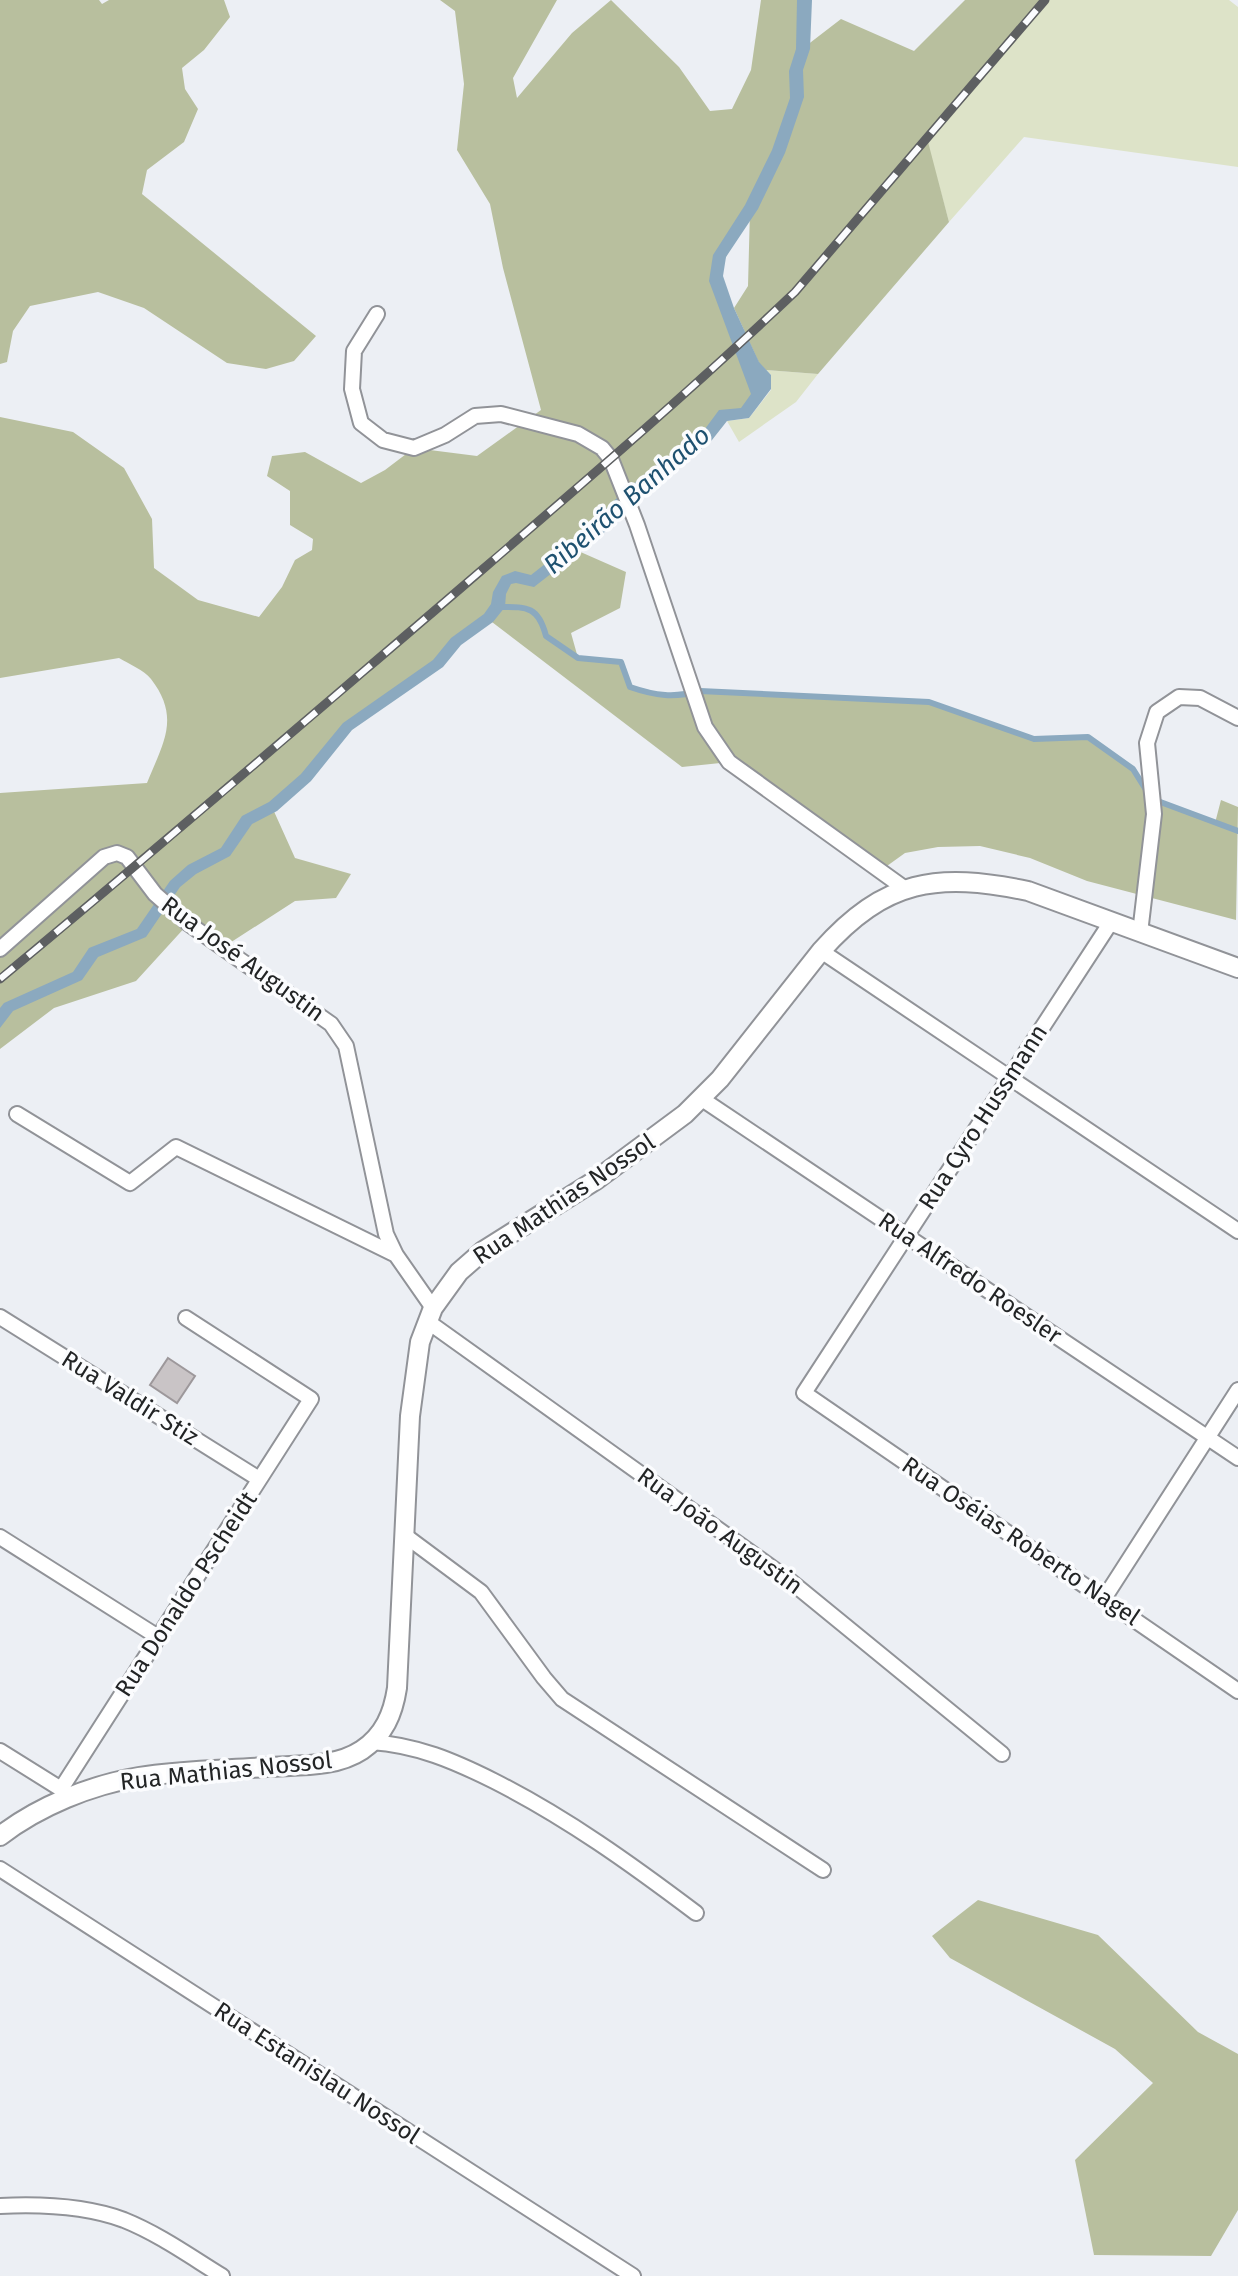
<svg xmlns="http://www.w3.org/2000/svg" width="1238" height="2276" font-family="'Fira Sans',sans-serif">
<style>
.green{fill:#dde3c8}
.forest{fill:#b8bf9e}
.water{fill:#8ba9bf}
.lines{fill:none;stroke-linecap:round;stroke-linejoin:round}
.stream{stroke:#8ba9bf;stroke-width:6}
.building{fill:#c9c4c6;stroke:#9d989b;stroke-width:2}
.minor-casing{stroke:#919398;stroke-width:18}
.tertiary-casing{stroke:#919398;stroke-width:22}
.minor{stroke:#fff;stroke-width:14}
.tertiary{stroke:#fff;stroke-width:18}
.rail-casing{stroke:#5d5f61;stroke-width:9}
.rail{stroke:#fbfcfe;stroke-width:6;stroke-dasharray:18;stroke-linecap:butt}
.labels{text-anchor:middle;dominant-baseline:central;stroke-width:7;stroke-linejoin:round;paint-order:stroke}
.street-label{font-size:24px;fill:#222425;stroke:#fbfcfe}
.water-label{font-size:26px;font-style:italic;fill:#1e5170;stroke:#fbfcfe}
</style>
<rect width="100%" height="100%" fill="#eceff4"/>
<path class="green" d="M1045,0H1229L1238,7V167L1024,137L949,222L926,138Z
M766,370L818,374L796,402L739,442L727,421L749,418L771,390V375Z"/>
<path class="forest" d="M0,0H99L102,4L109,0H224L230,17L204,50L182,68L185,89L198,109L184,142L147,170L142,194L316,336L294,361L266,369L227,363L144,308L98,292L30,306L13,331L7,362L0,364Z
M440,0H557L513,78L517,98L572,33L611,0L679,67L710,111L732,109L751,70L761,0H803L802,49L841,19L914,51L965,0H1045L927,138L949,222L818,374L766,370L759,363L734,308L748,286L750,210L714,280L762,390L744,413L722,416L576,550L626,572L620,608L571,633L578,658L621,662L631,687C656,696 674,698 700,691L929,702L1034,739L1088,737L1133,769L1151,799L1215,823L1221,800L1238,807L1236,920L1087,881L1030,858L980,846L938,847L905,853L880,871L730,762L682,767L488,619L437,664L346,727L272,807L295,858L351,874L336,898L295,901L222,948L188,924L136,981L54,1008L0,1049V793L147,783C163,743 181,718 151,679C144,670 129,664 119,658L0,678V417L73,432L124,468L152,519L154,568L198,600L259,617L282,587L295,560L312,550L313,539L290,525V491L267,476L272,456L305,452L361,483L385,470L414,448L477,456L541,410L503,268L490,204L457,150L464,84L455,11Z
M978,1900L1098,1935L1198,2032L1238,2054V2210L1211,2256L1094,2255L1075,2160L1153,2083L1115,2049L950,1958L932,1936Z"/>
<path class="water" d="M797,0H812L810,49L803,70L804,97L785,153L758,209L726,257L723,276L734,308L759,362L771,375V389L749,418L727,421L712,440L685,462L660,477L620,513L606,531L534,587L516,583L511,584L506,594L505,607L493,622L461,645L443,667L352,730L311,781L277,811L252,824L230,856L196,874L180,887L146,937L98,957L82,980L13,1011L0,1028V1008L4,1003L73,972L89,948L137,929L170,881L188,865L221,848L242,816L269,802L301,774L343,723L433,660L451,638L484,614L491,604L493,592L502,576L515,571L531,575L596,524L609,505L652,468L702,433L719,410L741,408L751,394L709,281L713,255L745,205L772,150L790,98L789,71L796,49Z"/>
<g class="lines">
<path class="stream" d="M497,607C526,607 538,605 546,636L578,658L621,662L630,687C656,696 674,698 700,691L929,702L1034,739L1088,737L1133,769L1148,793
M1155,800L1238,831"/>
</g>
<path class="building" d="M168,1358L195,1376L177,1403L150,1385Z"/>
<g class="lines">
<defs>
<path id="minor" d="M377,314L354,351L352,389L361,423L383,440L414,448L445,435L475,416L501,414L578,434L602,448L611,459L637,525L705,727L729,762L904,888
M1111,922L804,1393L1238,1691
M1140,933L1154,814L1147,743L1157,712L1179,697L1200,698L1238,718
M0,949L104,857L117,853L127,857L155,894L189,924L331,1024L346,1046L386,1234L396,1255L433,1308
M821,951L1238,1231
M702,1099L1238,1458
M17,1114L130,1183L176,1147L396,1255
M0,1317L259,1479
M427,1321L789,1580L1002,1754
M403,1534L481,1592L544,1678L562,1699L823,1870
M0,1537L158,1637
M1105,1597L1238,1390
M371,1742C417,1745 454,1761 494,1781C567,1818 631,1864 696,1913
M0,1751L61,1789L64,1795
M61,1789L311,1399L186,1318
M0,1869L633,2276
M0,2206C40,2204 86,2206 124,2220C159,2234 191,2257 222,2276"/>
<path id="tertiary" d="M0,1836C39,1806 91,1785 139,1777C181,1770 224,1770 267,1767C298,1765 335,1768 362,1750C384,1735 393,1714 397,1688L410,1416L420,1342L433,1308L459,1272L483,1251L596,1180L685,1114L720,1079L821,951C885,879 937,872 1028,891L1238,968"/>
</defs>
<use href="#minor" class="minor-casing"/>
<use href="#tertiary" class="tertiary-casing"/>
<use href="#minor" class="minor"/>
<use href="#tertiary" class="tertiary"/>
<defs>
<path id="rail" d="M0,979C146,858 289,735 433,612C555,507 678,403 795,292L1045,0"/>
</defs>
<use href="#rail" class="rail-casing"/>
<use href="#rail" class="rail"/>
</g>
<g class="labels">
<g class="street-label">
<text transform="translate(243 959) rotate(36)">Rua José Augustin</text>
<text transform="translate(983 1117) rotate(-57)">Rua Cyro Hussmann</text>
<text transform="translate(564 1199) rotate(-34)">Rua Mathias Nossol</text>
<text transform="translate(970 1278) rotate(34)">Rua Alfredo Roesler</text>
<text transform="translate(130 1398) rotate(32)">Rua Valdir Stiz</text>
<text transform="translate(720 1531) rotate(36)">Rua João Augustin</text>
<text transform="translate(1021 1541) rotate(34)">Rua Oséias Roberto Nagel</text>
<text transform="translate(186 1594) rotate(-57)">Rua Donaldo Pscheidt</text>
<text transform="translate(226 1771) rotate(-6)">Rua Mathias Nossol</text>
<text transform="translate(317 2073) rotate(33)">Rua Estanislau Nossol</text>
</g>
<g class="water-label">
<text transform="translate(627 500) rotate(-41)">Ribeirão Banhado</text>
</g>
</g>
</svg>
